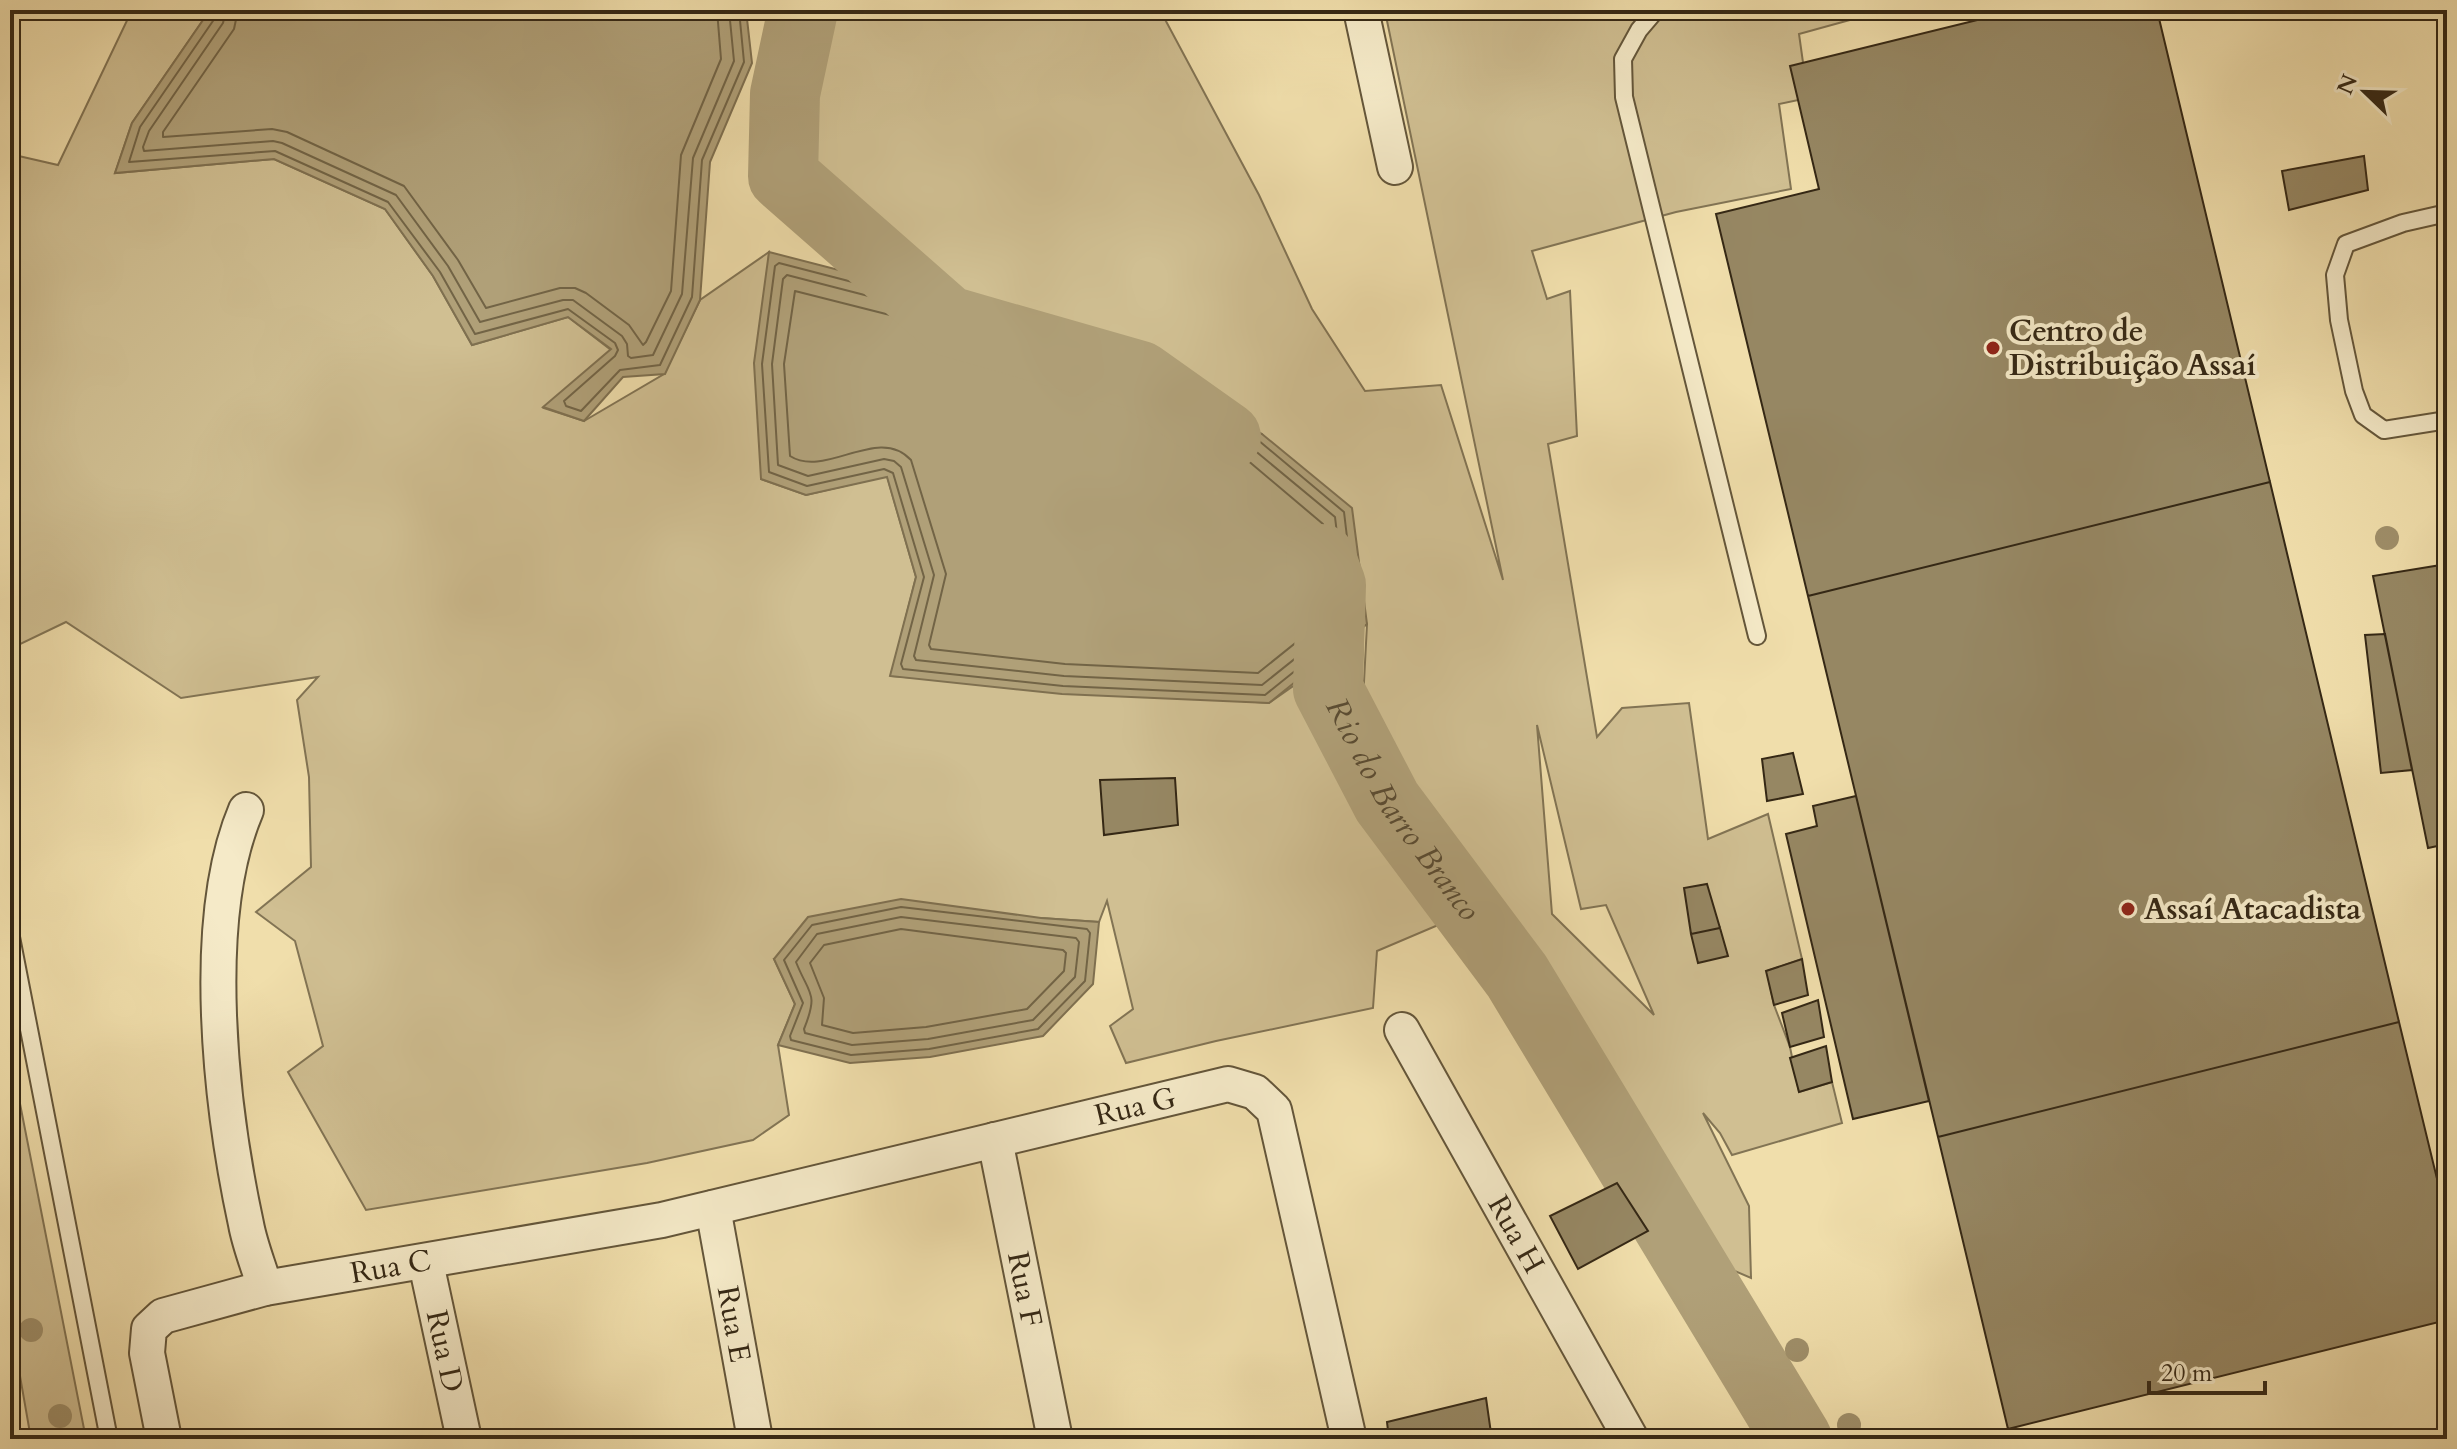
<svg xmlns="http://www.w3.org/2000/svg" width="2457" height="1449" font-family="Cardo,serif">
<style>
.green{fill:#d0bf92;stroke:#827454;stroke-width:2;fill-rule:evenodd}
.water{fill:#b0a078;stroke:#7f7050;stroke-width:2}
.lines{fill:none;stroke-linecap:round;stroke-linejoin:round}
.shore{stroke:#726446;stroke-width:2}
.river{stroke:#b0a078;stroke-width:70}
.building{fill:#968763;stroke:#352815;stroke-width:2}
.lane-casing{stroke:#64563a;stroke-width:20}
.street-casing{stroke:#64563a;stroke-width:38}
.lane{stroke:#f5eac8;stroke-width:16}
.street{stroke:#f5eac8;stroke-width:34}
.tree{fill:#9f8f6a}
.poi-dot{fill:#8f2418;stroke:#f5eac8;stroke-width:3}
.labels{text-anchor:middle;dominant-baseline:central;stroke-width:8;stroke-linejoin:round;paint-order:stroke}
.poi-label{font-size:30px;font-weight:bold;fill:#352815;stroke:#f5eac8;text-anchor:start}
.street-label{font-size:30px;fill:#352815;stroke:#f5eac8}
.water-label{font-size:32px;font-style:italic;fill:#5a4c33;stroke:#f5eac8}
</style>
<rect width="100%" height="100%" fill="#f0deab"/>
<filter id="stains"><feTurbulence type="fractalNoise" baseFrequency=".0025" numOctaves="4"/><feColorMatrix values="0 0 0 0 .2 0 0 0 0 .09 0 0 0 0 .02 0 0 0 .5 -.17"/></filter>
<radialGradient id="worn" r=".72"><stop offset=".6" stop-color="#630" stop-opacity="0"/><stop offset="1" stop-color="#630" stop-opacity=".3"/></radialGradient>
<path class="green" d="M132,10H210L132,123L115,173L274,159L385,209L433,276L472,345L568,317L611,350L544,408L584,421L664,374L700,300L769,252L761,479L806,495L887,476L916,577L891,676L1269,703L1329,661L1328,690L1450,920L1377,951L1373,1008L1216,1041L1126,1063L1110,1026L1133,1009L1107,901L1099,922L1041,918L774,959L795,1004L778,1045L789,1115L753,1140L647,1163L366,1210L288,1072L323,1046L295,941L256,912L311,867L309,777L297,700L318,677L181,698L66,622L10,649V154L58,165Z
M828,10H1160L1259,195L1312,309L1365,391L1441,385L1503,580L1386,16L1414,10H1886L1799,34L1808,98L1779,104L1791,189L1676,212L1532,251L1547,299L1570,291L1577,436L1548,444L1597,737L1622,708L1689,703L1708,839L1768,814L1802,959L1767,971L1774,1005L1790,1047L1799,1092L1832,1082L1842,1123L1732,1155L1720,1133L1703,1113L1749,1206L1751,1278L1707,1259L1363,701L1367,624L1262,434L929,294L806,196ZM1537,725L1581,909L1606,905L1654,1015L1552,914Z
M10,1053L86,1439H31L10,1319Z"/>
<path class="water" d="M210,10H746L752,63L710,162L700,300L665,374L623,377L584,421L543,407L611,349L568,317L472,345L433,276L385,209L274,159L115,173L132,123Z
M769,252L986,308L1262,434L1352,508L1367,624L1269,703L1062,694L890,676L916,577L887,477L806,495L761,479L754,363Z
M901,899L1041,918L1099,922L1093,984L1043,1036L930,1057L850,1063L778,1045L795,1004L774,959L808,917Z"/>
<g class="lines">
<path class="shore" d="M216,10L215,18L140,127L129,162L275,151L388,202L440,272L475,334L568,309L615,343L618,350L615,356L564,401L566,406L581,411L620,370L660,365L692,297L702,160L744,62L739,10
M226,10L223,23L149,131L143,147L144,151L273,141L282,143L396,195L448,266L480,322L563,300H573L622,336L627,344L628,356L631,358L653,355L682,294L693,158L734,61L729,10
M238,10L234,29L163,132V137L272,129L287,132L404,186L458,260L486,308L560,288H575L586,293L629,325L643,345L646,342L671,291L681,155L721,59L717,10
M779,263L984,316L1258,440L1344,512L1357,621L1265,695L1063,686L903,669L901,664L924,577L893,473L884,469L807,486L769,472L762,364L775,266Z
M787,275L981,325L1253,449L1335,517L1347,617L1262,685L1064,676L916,660L914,656L934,575L901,467L894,461L884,459L808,476L778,465L772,364L783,279Z
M795,291L977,337L1246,459L1323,524L1334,612L1258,673L1065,664L931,649L929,645L946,574L911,460C878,424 826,479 790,456L784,364Z
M901,907L1087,929L1090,933L1085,981L1038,1029L929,1049L851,1055L791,1040L790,1036L803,1003L784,960L812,925Z
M901,917L1076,938L1079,942L1075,977L1033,1020L928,1039L852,1045L805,1033L804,1029C819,992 809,995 796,962L817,934Z
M901,929L1063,950L1066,953L1064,971L1027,1009L926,1027L853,1033L822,1025L824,998L810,963L824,945Z"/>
<g class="river">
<path d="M803,10L785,94L783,176L948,321L1140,376L1226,437"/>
<path id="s1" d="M1321,559L1331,585L1328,689L1387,802L1517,976L1797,1439"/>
</g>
</g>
<path class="building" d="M2018,10H2157L2270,482L1808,596L1716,214L1819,189L1790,66Z
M2364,156L2368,190L2289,210L2282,171Z
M2270,482L2399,1022L1938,1137L1808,596Z
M2447,564L2445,609L2447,621V844L2428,848L2373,576Z
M2385,634L2412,770L2381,773L2365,635Z
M1793,753L1803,794L1767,801L1762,759Z
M1175,778L1178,825L1104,835L1100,780Z
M1856,796L1929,1101L1853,1119L1786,834L1817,826L1813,806Z
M1707,884L1720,928L1691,934L1684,888Z
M1720,928L1728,956L1698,963L1691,934Z
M1802,959L1808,995L1774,1005L1766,971Z
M1818,1000L1824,1037L1790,1047L1782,1013Z
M2399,1022L2447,1220V1320L2008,1429L1938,1137Z
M1826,1046L1832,1082L1799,1092L1790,1058Z
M1617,1183L1648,1231L1578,1269L1550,1216Z
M1486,1398L1491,1433L1475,1434L1476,1439H1389L1387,1422Z"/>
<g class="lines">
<defs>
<path id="lane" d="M1656,10L1639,30L1623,59L1624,97L1757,636
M2447,213L2403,223L2346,244L2335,275L2339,320L2354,391L2363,415L2384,430L2447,420
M10,932L109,1439"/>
<g id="street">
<path d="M1361,10L1395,167"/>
<path d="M246,810C199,921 221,1108 246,1224C250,1246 259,1267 265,1288"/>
<path id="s2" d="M1402,1030L1631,1439"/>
<path id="s3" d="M995,1140L1055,1439"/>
<path id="s4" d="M713,1208L755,1439"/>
<path id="s5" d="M426,1263L464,1439"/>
<path id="s6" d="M164,1439L147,1353L149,1329L163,1316L265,1288L662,1220L1228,1084L1255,1092L1274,1110L1349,1439"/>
</g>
</defs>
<use href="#lane" class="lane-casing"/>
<use href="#street" class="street-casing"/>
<use href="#lane" class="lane"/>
<use href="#street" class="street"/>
</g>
<g class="tree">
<circle cx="2387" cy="538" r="12"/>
<circle cx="31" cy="1330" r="12"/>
<circle cx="1797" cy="1350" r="12"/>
<circle cx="60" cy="1416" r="12"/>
<circle cx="1849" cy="1425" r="12"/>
</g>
<g class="poi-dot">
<circle cx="1993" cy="348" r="8"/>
<circle cx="2128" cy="909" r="8"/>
</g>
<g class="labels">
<g class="poi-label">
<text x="2009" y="331">Centro de<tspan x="2009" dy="34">Distribuição Assaí</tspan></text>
<text x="2144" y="909">Assaí Atacadista</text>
</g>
<g class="street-label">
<text stroke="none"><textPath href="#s6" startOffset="1126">Rua G</textPath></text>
<text stroke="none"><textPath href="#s2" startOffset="234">Rua H</textPath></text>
<text stroke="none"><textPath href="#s6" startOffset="364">Rua C</textPath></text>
<text stroke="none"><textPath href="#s3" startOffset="152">Rua F</textPath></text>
<text stroke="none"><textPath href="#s4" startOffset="118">Rua E</textPath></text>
<text stroke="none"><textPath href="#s5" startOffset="90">Rua D</textPath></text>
</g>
<g class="water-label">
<text stroke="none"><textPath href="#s1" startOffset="274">Rio do Barro Branco</textPath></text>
</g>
</g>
<rect width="2457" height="1449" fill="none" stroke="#f0deab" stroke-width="40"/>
<rect x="12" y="12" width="2433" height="1425" fill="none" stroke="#352815" stroke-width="4"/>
<rect x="20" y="20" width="2417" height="1409" fill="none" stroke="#352815" stroke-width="2"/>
<g transform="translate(2365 92) rotate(293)" stroke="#f5eac8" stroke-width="6" paint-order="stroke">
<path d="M0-6L14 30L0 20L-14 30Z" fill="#352815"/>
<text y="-12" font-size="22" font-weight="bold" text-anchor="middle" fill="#352815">N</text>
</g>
<path d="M2149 1381v12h116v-12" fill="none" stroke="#352815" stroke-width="4"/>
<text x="2161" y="1381" font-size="24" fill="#352815" stroke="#f5eac8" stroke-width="6" paint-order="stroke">20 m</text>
<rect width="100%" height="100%" filter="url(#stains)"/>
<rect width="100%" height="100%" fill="url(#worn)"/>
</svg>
